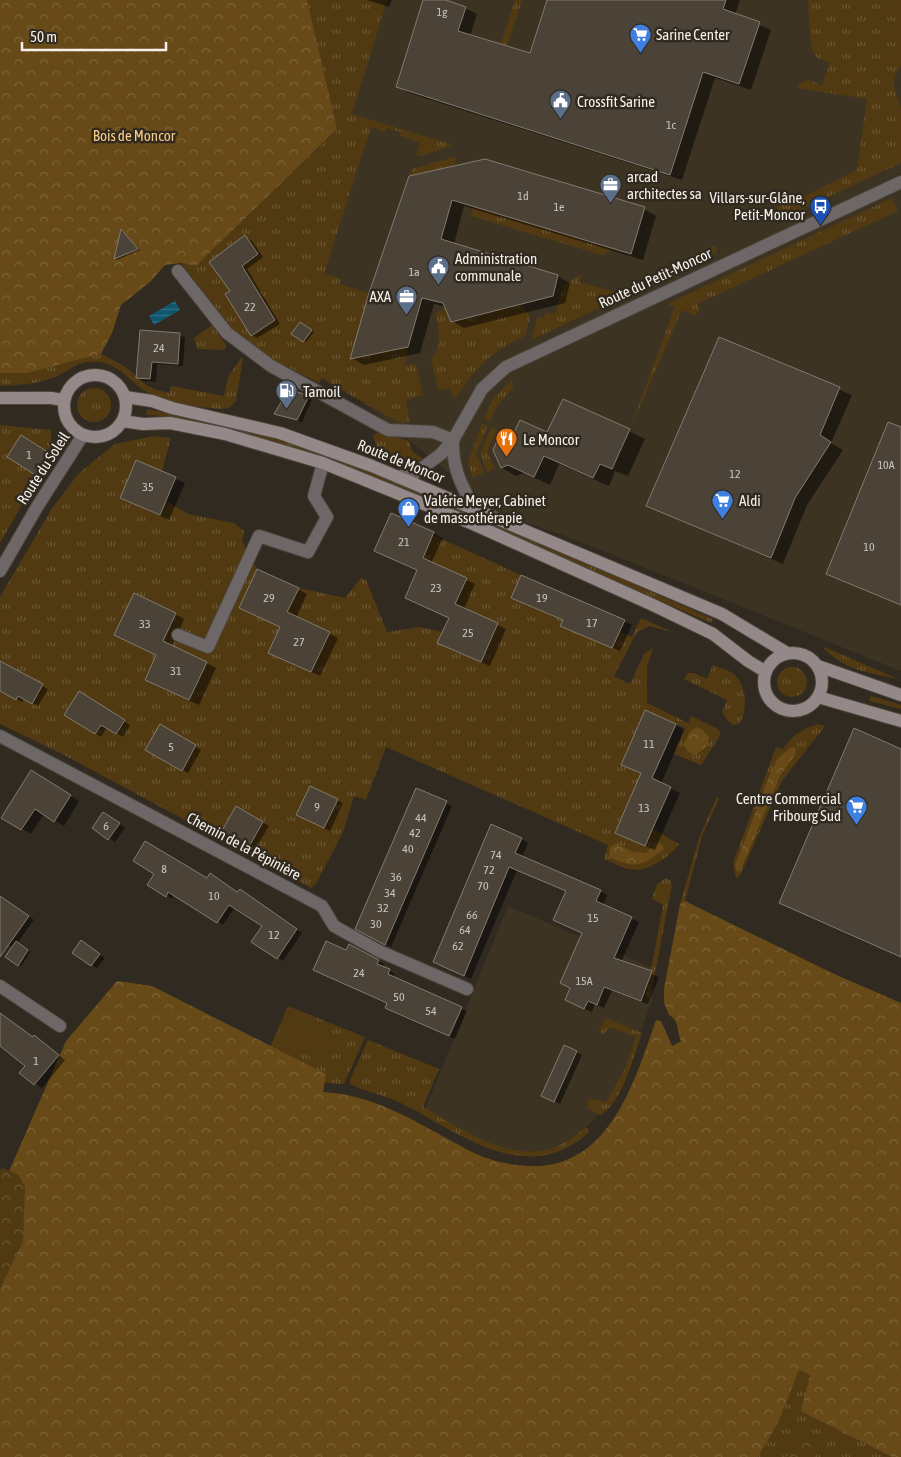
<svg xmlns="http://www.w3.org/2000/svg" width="901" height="1457" font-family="'Asap Condensed',sans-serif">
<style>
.built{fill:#3d3323}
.grass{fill:url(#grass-tufts)}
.forest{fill:url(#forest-crowns)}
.park{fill:url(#park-crowns)}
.pitch{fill:#513a12}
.water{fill:url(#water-rules)}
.shadow{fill:#0007}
.building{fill:#4b4338;stroke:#837b6f}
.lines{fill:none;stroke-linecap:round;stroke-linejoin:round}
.street-casing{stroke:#4c463c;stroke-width:14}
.secondary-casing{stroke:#4c463c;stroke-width:14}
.street{stroke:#6e6767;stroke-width:12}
.secondary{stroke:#948888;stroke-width:12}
.labels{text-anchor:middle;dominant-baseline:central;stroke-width:5;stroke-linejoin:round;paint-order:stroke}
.number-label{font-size:12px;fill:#cac5bd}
.poi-label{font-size:15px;fill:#f5f0e9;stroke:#312a20;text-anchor:start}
.park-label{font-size:15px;fill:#f8cb85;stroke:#312a20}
.street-label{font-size:15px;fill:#f5f0e9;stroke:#312a20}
</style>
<defs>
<pattern id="grass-tufts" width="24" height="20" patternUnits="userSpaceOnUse" patternTransform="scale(1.25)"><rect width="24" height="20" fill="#513a12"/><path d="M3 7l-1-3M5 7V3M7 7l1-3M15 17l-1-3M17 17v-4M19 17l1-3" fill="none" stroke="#6b5734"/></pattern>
<pattern id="forest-crowns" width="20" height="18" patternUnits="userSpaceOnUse" patternTransform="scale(1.25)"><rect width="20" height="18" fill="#674a17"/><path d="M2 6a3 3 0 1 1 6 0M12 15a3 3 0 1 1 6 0" fill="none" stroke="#7d6439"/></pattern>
<pattern id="park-crowns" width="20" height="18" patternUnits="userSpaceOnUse" patternTransform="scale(1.25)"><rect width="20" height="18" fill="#513a12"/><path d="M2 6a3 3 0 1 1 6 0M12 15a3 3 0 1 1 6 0" fill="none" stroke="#6b5734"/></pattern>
<pattern id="water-rules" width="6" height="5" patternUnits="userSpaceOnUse" patternTransform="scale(1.25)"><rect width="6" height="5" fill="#10566f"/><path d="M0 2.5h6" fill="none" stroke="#336f84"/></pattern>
</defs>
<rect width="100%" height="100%" fill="#312a20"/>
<path class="built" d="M307,0H901V671L574,539L498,513L196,266L337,129Z
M508,906L653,968L652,1001L625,1072L603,1109L572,1143L544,1153H513L488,1146L424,1112Z"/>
<path class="grass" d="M307,0H387L352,114L453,145L421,156L416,155L420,143L400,136L401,132L387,128L385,132L371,127L324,274L341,279L339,284L369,293L408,347L404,365L416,364L423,395L406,400L409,420L407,423L398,422L321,378L320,383L275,361L236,334L181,263L196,266L337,130Z
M515,0H522L507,46L501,44Z
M808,0H901V66C889,83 895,90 901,107C901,116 901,151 901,163L785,217L778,214V202L787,205L857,170L867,99L798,88L799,84L808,80L822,85L830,62L817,58L811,47Z
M450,158H456L454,166L409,176L412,169Z
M892,198L898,211L697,304L700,310L695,316L682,310L630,429L675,307L667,304Z
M473,206L613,249L602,255L471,216Z
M713,246L718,248L715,253L626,295L623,291L624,288Z
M581,275L579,282L621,293L623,297L531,340L538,317L544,318L546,313L555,314L564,284Z
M522,304L530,317L525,336C489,352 476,369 454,400L450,388L439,391L431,359C443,345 438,330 436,313L445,308L451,322Z
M212,325L225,343L226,347L224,350L197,349L194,338Z
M101,354C108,358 116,361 122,365C143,379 140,387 169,393L171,386L224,396L228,377L241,358H243L236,401L229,408L222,409C198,407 168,404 147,392C130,382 119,364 99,362C77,360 73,369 57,376C39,384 19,385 0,386V373H27Z
M512,380L513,388L497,406L490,422L484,419L493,399Z
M77 405a17 17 0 1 1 34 0a17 17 0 1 1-34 0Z
M147,409L261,434L309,449L423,492L421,496C356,471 291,444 222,428C198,422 171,415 146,415Z
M482,424L488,426L476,454L484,473L473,478L468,462Z
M0,425L51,430V455L0,543Z
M492,427L497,430L487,451L494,468L487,472L480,454Z
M378,432L409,441L412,451L423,459L407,467L381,460L373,436Z
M154,436L171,438L162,471L176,477L166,501L188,514L234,523L244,531L242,541L257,569L239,608L280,627L269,653L311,672L330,632L287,612L299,588L345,598L361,578L366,580L387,632L420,627L442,632L438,643L481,662L498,623L455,604L467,578L423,558L433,535L521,575L511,598L563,620L561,626L612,648L620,632L632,637L641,618L672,632L649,626L637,632L614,676L630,684L644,654L653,648L647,667V703L688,723L691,716L718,729L721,734L701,765L674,754L685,728L645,710L621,764L641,773L615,833L645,846L653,829L679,844C675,851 669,855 662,860C637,876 629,870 604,859L608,845L386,747L366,800L354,796L343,832L316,884L311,888L66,756L0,724V597L51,510L78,474L115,444Z
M433,496L713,619L711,623L431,501Z
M822,646L898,679C870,673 842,670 822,646Z
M713,665C719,668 727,669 732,673C747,683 748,709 740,723L734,725L728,721L722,712L727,700L684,679L688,673H694L707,679Z
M777 682a15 15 0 1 1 30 0a15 15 0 1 1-30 0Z
M871,696L901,705V709L869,701Z
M818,724L825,726L782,781L740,876L736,878L733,863L776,747L783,749C792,735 801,730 818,724Z
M717,797L719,799L702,836L685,901L680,904L700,835Z
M666,878L670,880L672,885L650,999L648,1001L646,997L663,905L652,899L657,884Z
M288,1006L365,1037L344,1084L308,1082L267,1055Z
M606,1018L642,1033C634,1055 622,1104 600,1115L587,1108L589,1098L606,1102L625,1069L636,1037L610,1027L604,1034L599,1032Z
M368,1040L439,1069L423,1107C474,1136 532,1179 584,1128H588L589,1132C527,1189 460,1133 401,1103C384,1095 366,1092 350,1084V1080Z
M799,1370L810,1375L802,1411L892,1457H758L778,1423Z"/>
<path class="forest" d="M0,0H307L337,129L196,266L181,263L165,265L150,282L121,305L112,333L101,354L27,373H0Z
M697,727L703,730L709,738L706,747L695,755L688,752L684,744L690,731Z
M792,747L796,748L795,755L780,776L742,867L737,872L735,865L738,858L771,771L779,757Z
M656,843L662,844L664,849C640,867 637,869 609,857L610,847L616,844L633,852L646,853Z
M685,901L832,973L901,1003V1457H892L801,1411L810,1375L799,1370L778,1423L758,1457H0V1192L66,1041L117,981L152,986L326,1074L323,1092C381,1095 426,1129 476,1154C492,1161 510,1165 528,1166C609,1170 634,1083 656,1020L661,1021L672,1046L681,1041C676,1030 680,1021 669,1015L664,1003V989L680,904Z"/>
<path class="park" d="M3,1168L19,1175L25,1187L23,1242L0,1289V1170Z
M799,1433L822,1448L814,1457H786Z"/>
<path class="pitch" d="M287,1014L337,1036L326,1063L275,1041Z"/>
<path class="water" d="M175,301L180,310L154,325L149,316Z"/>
<path class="shadow" d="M367,0H392L389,7Z
M424,0H442L465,8L477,14L470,36L530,55L548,0H740L735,15L771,30L751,90L715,78L682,180L409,93L397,86Z
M410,177L644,209L656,216L643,260L464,206L454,244L558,276L570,283L565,303L464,328L452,321L446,307L434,304L420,353L364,365L352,358Z
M121,231L140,250L117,260L115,259Z
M245,237L251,240L263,257L247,269L280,324L257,338L251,335L232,291Z
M300,323L314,332L306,342L293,333Z
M141,331L180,335L185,338L183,366L157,364L156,382L143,381L137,377Z
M719,339L852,395L831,443L843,450L807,505L783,564L647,506Z
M308,397L312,399L302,422L276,413Z
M563,400L645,439L628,476L615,471L609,486L559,464L550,485L524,473L516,476L502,468L513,439L548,434Z
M901,429V605L828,573Z
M27,439L56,458L43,478L37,475Z
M137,461L185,483L169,520L121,498Z
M392,514L443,538L431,563L475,584L464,609L506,629L490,666L448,648L450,618L406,598L418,571L376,551Z
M298,589L307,594L296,618L338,638L320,676L279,657L281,627L250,612Z
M520,602L624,621L632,625L620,651L569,629L564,621Z
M175,614L184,619L172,646L216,668L199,705L155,685L158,655L125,640Z
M1,663L48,689L38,706L24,699L22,702L0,690Z
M79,693L130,725L123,737L107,727L101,737L66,715Z
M676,725L684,730L661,784L680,793L655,850L625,837L642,774L632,769Z
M160,726L201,750L188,773L147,749Z
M41,777L79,801L64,826L44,814L31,834L3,817Z
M311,787L343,803L330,831L304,818Z
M417,789L452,806L391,947L357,928Z
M237,808L269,826L253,852L221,833Z
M109,817L125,828L115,842L93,828Z
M521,839L528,843L522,857L600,891L607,895L603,905L639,922L621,962L659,977L648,1004L612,991L604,1008L595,1004L592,1012L574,1004L584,933L567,892L517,870L471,979L434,962Z
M207,879L238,893H245L302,933L283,961L253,941L264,925L235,907L223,925L174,894L172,899L149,885Z
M0,897L34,920L17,943L30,952L21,966L7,956L13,948L0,939Z
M87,945L105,958L97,968L92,965Z
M350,945L384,964L383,967L395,974L393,978L460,1008L448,1036L386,1008L388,1003L347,952Z
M462,1009L467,1011L455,1039L450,1037Z
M0,1016L41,1041L65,1060L42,1088L21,1073L27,1066L0,1044Z
M565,1046L582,1055L560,1104L548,1098Z"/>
<path class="building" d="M423,0H446L466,7L458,31L530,53L547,0H726L723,9L760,22L739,84L703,72L670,175L396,87Z
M485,159L645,207L631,254L452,200L441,239L558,275L553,296L451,322L443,303L422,298L408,347L350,359L369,293L409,176Z
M121,229L138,249L114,259Z
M245,235L258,254L242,266L275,320L251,336L225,294L230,291L209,262Z
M300,322L312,330L303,342L291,334Z
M140,330L180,333L178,364L152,362L150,379L136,378Z
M719,337L840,387L820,435L831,442L795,498L771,558L646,506Z
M289,389L309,396L297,420L274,414Z
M563,399L630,429L612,469L600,464L593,478L544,456L534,477L508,465L501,468L493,450L501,432L512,437L520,420L547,432Z
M888,422L901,427V605L826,574Z
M21,435L51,454L37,476L7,457Z
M136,460L176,477L160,515L120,498Z
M391,513L434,532L423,558L467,578L455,604L498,623L481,662L437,643L449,618L405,598L417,570L374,551Z
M257,569L299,588L287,612L330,632L311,672L268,653L280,627L239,608Z
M521,575L625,620L612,648L560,626L563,620L511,598Z
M134,593L176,613L163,641L207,662L189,700L145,680L156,655L114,635Z
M0,661L43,684L32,704L18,696L16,700L0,691Z
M79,691L125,720L116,734L101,725L95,734L64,715Z
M645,710L676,724L652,778L671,787L645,846L615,833L641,773L621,765Z
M160,724L196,745L182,771L145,750Z
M854,728L901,749V957L779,903Z
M31,770L71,795L54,822L35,809L21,830L1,818Z
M310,786L338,799L324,828L296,815Z
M416,788L447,801L385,945L355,929Z
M236,806L263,822L247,850L220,834Z
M103,812L120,823L108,840L92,828Z
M491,824L522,838L515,853L601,890L596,901L632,917L614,958L652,971L641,1001L604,987L597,1005L588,1001L584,1009L565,1000L570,988L560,983L582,933L553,920L566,891L509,867L464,976L433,962Z
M145,841L207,878L210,873L237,892L240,889L297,929L277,959L251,942L262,926L229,905L217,923L168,892L166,897L147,885L154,874L133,861Z
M0,896L29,916L0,957Z
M81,940L100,954L91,966L72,953Z
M16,941L28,950L18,966L5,957Z
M326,941L346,950L349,944L379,960L377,964L390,969L388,974L462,1007L449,1036L385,1008L387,1003L313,970Z
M0,1013L33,1037L34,1035L59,1055L34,1085L19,1073L25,1066L0,1046Z
M564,1045L577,1051L554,1102L541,1096Z"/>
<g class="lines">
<defs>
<path id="street" d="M178,271L227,333L271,366L388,430L433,432L453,440
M453,440C452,466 461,487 475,508
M398,477L414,474L441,454L453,440L482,389L506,367L901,182
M0,571L37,507L83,435
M178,635L208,647L259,536L308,552L327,517L314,496L323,463
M0,736L322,906L334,926L379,951L467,989
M0,986L60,1026"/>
<path id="secondary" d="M64 406a31 31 0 1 1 62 0a31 31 0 1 1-62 0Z
M125,397L152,401L172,408L280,433L372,466L722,614L787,653
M0,398H51L64,400
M122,421L143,424L170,423L225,434L323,463L473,524L653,605L713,634L748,661L766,672
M764 682a29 29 0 1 1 58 0a29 29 0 1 1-58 0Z
M818,666L901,695
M818,697L901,721"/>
</defs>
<use href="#street" class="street-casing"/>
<use href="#secondary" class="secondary-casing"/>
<use href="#street" class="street"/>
<use href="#secondary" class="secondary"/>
</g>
<defs>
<symbol id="supermarket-pin" viewBox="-11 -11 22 30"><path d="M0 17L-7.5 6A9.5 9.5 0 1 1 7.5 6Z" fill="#3f7fe0" stroke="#312a20"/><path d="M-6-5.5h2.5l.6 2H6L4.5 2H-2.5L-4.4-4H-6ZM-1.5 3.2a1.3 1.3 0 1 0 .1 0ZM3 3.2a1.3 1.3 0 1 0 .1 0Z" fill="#fff"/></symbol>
<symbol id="civic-pin" viewBox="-11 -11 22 30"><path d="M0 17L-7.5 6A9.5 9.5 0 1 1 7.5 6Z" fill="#5c6f8a" stroke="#312a20"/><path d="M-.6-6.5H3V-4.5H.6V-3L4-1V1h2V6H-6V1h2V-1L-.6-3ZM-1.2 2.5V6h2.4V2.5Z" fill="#fff"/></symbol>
<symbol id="office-pin" viewBox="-11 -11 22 30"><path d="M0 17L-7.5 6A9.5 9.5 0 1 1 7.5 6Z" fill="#5c6f8a" stroke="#312a20"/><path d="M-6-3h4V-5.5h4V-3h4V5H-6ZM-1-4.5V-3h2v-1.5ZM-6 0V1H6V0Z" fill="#fff"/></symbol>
<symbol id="bus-pin" viewBox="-11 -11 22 30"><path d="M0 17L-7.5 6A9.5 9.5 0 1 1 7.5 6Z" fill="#1a4fb4" stroke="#312a20"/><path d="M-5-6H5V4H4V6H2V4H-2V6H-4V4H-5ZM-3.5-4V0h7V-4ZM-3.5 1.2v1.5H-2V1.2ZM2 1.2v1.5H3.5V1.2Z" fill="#fff"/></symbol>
<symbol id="fuel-pin" viewBox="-11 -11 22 30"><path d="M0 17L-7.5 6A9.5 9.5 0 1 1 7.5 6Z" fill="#5c6f8a" stroke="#312a20"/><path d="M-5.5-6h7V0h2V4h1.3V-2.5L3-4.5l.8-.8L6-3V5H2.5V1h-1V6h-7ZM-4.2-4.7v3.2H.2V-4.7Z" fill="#fff"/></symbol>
<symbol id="restaurant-pin" viewBox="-11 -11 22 30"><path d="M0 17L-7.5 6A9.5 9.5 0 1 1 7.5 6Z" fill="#e8710a" stroke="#312a20"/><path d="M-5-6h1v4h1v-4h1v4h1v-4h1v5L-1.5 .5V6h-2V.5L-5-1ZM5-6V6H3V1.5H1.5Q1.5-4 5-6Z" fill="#fff"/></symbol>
<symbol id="shop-pin" viewBox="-11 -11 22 30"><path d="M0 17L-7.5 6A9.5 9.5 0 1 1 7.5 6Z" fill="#3f7fe0" stroke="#312a20"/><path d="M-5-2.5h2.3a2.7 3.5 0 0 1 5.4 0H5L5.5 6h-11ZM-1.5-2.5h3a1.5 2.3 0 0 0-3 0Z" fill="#fff"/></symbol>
</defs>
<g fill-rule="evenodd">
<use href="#supermarket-pin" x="628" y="22" width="25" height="34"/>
<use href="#civic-pin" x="548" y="88" width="25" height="34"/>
<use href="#office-pin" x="598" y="172" width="25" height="34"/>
<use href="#bus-pin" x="808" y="194" width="25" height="34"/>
<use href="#civic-pin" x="426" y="254" width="25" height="34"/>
<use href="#office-pin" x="394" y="284" width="25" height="34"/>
<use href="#fuel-pin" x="274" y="378" width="25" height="34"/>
<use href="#restaurant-pin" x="494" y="426" width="25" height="34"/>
<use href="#supermarket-pin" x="710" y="488" width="25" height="34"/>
<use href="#shop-pin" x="396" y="496" width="25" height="34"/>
<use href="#supermarket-pin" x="844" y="794" width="25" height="34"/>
</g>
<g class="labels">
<g class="number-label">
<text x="442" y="12">1g</text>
<text x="671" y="125">1c</text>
<text x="523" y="196">1d</text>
<text x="559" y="207">1e</text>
<text x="414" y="272">1a</text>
<text x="250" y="307">22</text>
<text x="159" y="348">24</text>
<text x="29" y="455">1</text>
<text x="886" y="465">10A</text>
<text x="735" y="474">12</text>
<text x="148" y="487">35</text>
<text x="404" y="542">21</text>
<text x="869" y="547">10</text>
<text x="436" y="588">23</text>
<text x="269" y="598">29</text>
<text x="542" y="598">19</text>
<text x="592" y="623">17</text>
<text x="145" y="624">33</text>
<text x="468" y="633">25</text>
<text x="299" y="642">27</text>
<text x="176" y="671">31</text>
<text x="649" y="744">11</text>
<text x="171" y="747">5</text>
<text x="317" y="807">9</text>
<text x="644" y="808">13</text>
<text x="421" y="818">44</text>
<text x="106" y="826">6</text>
<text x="415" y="833">42</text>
<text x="408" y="849">40</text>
<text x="496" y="855">74</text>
<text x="164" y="869">8</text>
<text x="489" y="870">72</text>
<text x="396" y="877">36</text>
<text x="483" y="886">70</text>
<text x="390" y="893">34</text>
<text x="214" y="896">10</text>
<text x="383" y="908">32</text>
<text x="472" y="915">66</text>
<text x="593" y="918">15</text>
<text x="376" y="924">30</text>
<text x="465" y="930">64</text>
<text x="274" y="935">12</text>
<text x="458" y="946">62</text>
<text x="359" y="973">24</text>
<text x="584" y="981">15A</text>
<text x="399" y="997">50</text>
<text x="431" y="1011">54</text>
<text x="36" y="1061">1</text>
</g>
<g class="poi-label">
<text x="656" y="34">Sarine Center</text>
<text x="577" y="101">Crossfit Sarine</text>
<text x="627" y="176">arcad<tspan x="627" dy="17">architectes sa</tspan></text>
<text x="805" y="197" text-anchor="end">Villars-sur-Glâne,<tspan x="805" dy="17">Petit-Moncor</tspan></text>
<text x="455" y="258">Administration<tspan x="455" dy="17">communale</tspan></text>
<text x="391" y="296" text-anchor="end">AXA</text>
<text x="303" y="391">Tamoil</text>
<text x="523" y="439">Le Moncor</text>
<text x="424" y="500">Valérie Meyer, Cabinet<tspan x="424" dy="17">de massothérapie</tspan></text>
<text x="739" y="500">Aldi</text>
<text x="841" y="798" text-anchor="end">Centre Commercial<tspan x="841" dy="17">Fribourg Sud</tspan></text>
</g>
<g class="park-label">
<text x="134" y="135">Bois de Moncor</text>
</g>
<g class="street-label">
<text transform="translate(655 278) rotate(-25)">Route du Petit-Moncor</text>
<text transform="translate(401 461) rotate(22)">Route de Moncor</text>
<text transform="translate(43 468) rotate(-57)">Route du Soleil</text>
<text transform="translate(244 846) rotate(28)">Chemin de la Pépinière</text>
</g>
</g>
<path d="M22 42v8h144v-8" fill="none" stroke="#f5f0e9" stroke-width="2.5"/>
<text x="30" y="42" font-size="15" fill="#f5f0e9" stroke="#312a20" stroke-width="4" paint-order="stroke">50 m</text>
</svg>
